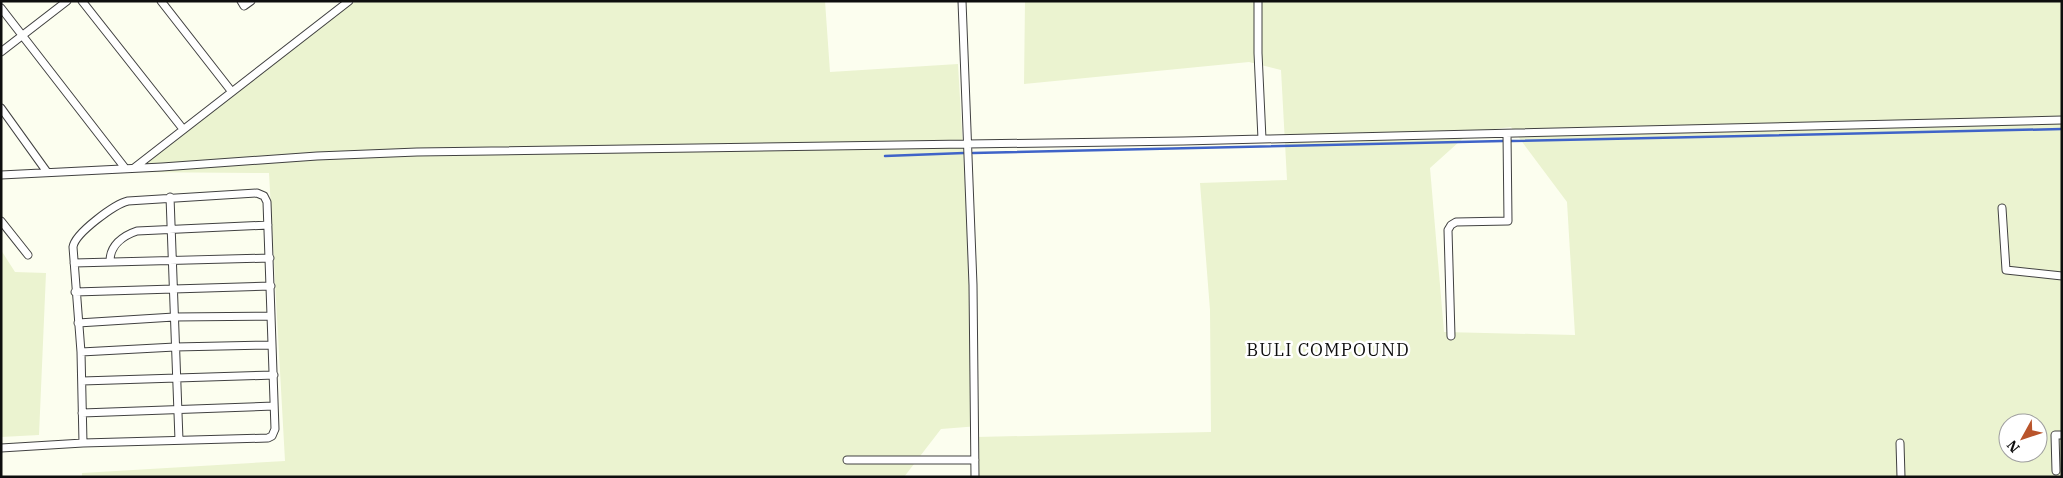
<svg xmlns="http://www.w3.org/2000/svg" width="2063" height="478" font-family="'IBM Plex Serif',serif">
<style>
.farmland{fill:#ebf3d0;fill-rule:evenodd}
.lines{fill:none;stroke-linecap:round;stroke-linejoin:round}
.stream{stroke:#3f63c8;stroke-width:2.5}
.minor-casing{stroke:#414141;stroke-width:9}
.minor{stroke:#fff;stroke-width:7}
.labels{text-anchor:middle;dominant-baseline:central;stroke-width:5;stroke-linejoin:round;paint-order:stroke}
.neighbourhood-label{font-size:18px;letter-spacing:1px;fill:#0e0e0e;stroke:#fff}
</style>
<rect width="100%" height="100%" fill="#fcfeef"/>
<path class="farmland" d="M356,1H825L830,72L958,64L979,426L941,429L904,477H82V473L285,461L269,173L125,172Z
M1025,1H2062V477H977L976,437L1211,432L1210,310L1200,183L1287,180L1281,70L1249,62L1024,84ZM1511,127L1567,202L1575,335L1444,332L1430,168L1470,132ZM2008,423H2038V453H2008Z
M1,250L15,272L46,273L39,435L1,437Z"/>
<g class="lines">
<path class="stream" d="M1511,141L2062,129
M973,153L1503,141
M885,156L964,153"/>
<defs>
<path id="minor" d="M82,1L183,129
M161,1L232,92
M241,1L244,6L251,1
M962,1L973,285L975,477
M1258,1V53L1262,139
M1,8L125,168
M1,52L67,1
M1,108L47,172
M134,168L349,1
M1,175L162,167L317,156L417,152L1183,141L2062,120
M257,193L264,196L267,202L275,429L272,436L268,438L83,443L81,352L73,247C75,233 115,204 128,201Z
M170,197L179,440
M2002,208L2006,270L2062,276
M1,221L28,255
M110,261C110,246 122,236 137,231L268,225
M74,263L270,258
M75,292L271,286
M78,323L174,317L271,316
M1451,336L1448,230L1451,225L1456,222L1508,221L1507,134
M81,352L175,347L272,345
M82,381L274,375
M82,413L274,406
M1900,443L1901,477
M1,448L83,443
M847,460H975
M2056,471L2055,435H2062"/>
</defs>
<use href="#minor" class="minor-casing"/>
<use href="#minor" class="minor"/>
</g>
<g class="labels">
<g class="neighbourhood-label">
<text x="1328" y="349">BULI COMPOUND</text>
</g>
</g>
<rect width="2063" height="478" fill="none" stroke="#0e0e0e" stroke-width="5"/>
<g transform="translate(2023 438) rotate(230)"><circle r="24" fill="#ffffff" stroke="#9f9f9f"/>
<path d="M0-4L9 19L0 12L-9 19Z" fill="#b9542b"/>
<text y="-8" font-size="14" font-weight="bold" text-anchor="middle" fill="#0e0e0e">N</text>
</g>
</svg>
